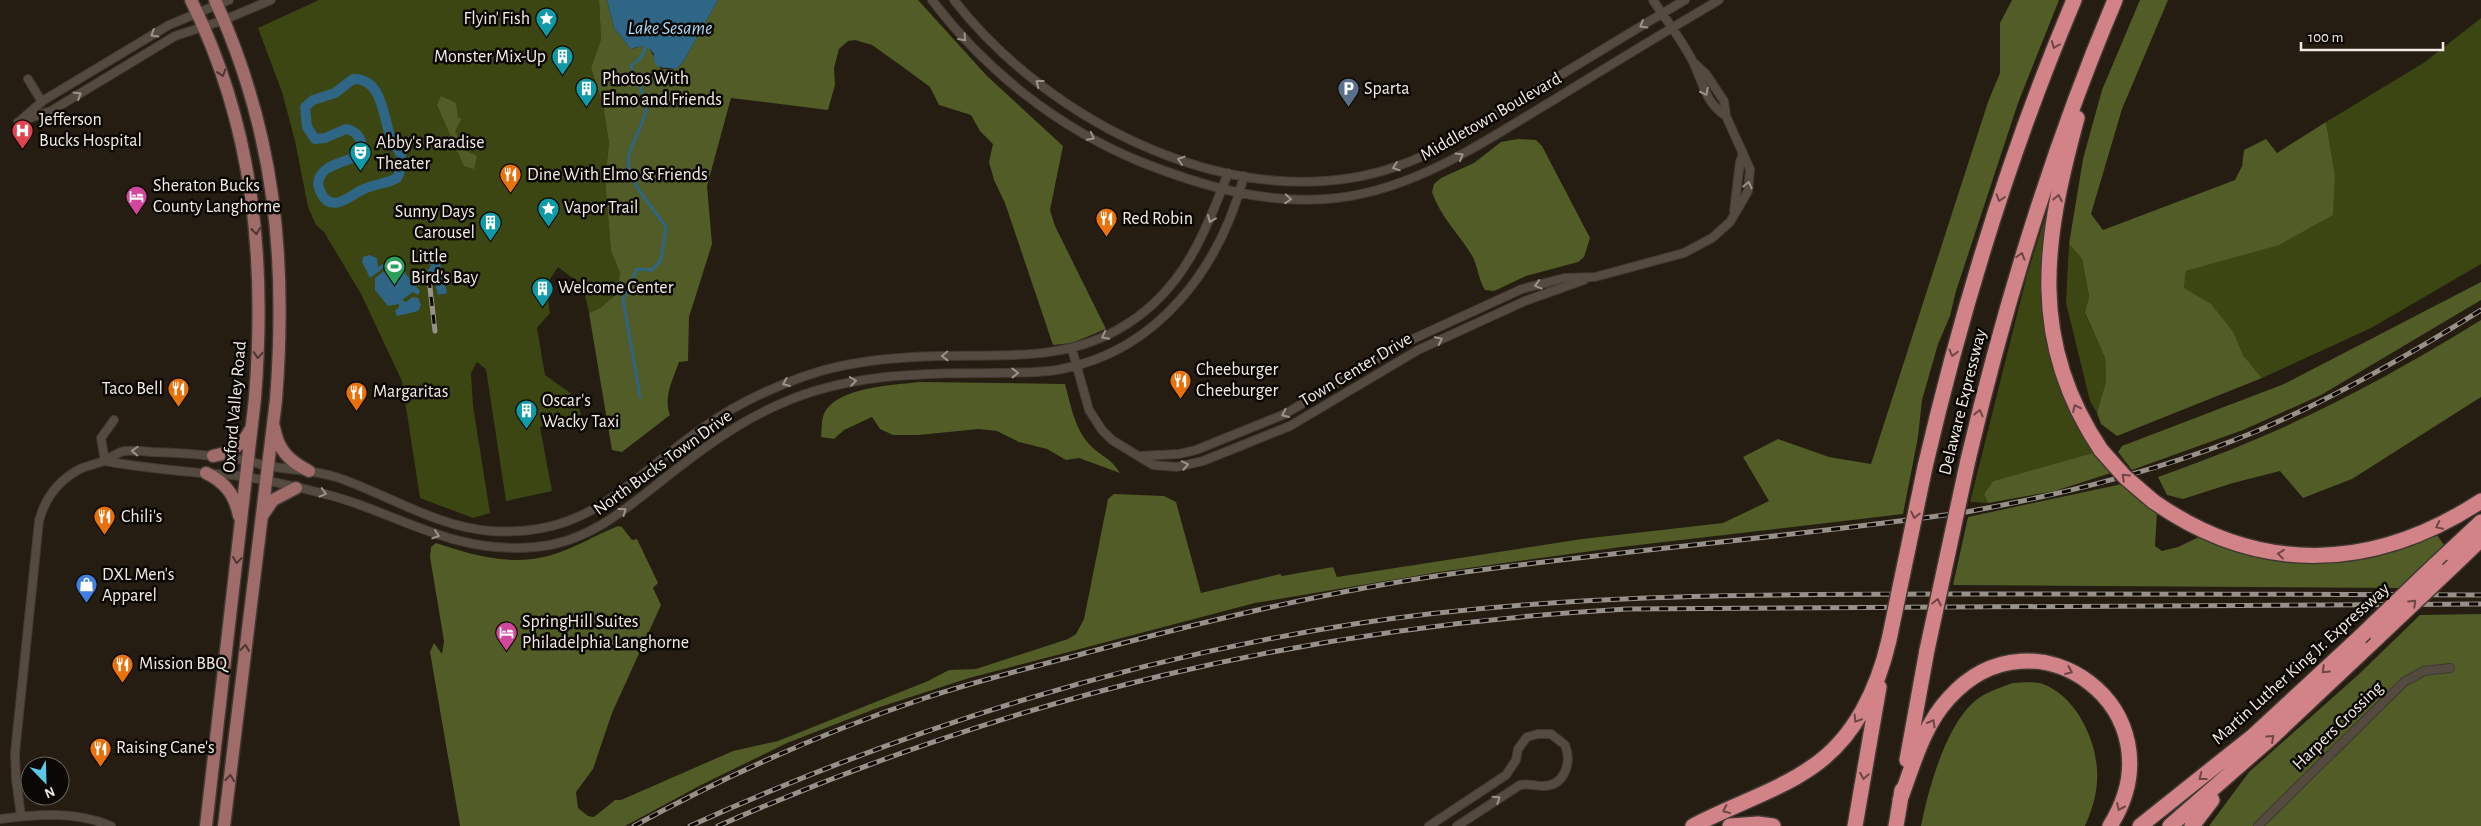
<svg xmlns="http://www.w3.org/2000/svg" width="2481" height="826" font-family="'Alegreya Sans',sans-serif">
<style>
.green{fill:#3c4613}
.forest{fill:#515c26}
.water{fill:#2f6585}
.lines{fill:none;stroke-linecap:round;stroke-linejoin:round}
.stream{stroke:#2f6585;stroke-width:3}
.canal{stroke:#2f6585;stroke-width:10}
.street-casing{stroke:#403933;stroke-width:10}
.primary-casing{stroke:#403933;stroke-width:15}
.highway-casing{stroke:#403933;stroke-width:18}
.street{stroke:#554a3f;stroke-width:8}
.primary{stroke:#a06c6a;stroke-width:12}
.highway{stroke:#d28387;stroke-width:15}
.rail-casing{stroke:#989189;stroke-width:5}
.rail{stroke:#0b0704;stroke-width:3;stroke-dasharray:9;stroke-linecap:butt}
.highway-bridge-casing{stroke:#403933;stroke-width:18;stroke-linecap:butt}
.highway-bridge{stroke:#d28387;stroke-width:15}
.oneway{stroke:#9c938a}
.oneway2{stroke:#6e4546}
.oneway3{stroke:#4e3432}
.labels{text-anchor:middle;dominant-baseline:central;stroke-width:5;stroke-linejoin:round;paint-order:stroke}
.poi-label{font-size:18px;fill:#f3ece6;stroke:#0b0704;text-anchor:start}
.street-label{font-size:18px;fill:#f3ece6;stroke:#0b0704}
.water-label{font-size:19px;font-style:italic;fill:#addbfa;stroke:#0b0704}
</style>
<rect width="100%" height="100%" fill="#251c12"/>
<path class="green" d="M319,0H599L601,39L591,68L603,105L609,143L605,180L611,251L620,273L617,291L612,298L600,308L589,313L583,286L558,267L542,291L547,295L550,313L537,328L545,375L576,397L581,415L564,422L540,427L552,491L506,501L486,369L477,362L471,373L473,406L490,513L473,518L420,498L402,381L361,294L324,232L316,225L308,207L295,141L282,92L258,28Z
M2481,18V264L2371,328L2262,378L2243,355L2234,333L2184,288L2186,271L2217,262L2335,175L2326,122L2425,62Z
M2053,192L2044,308L2096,452L1993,481L1984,494L1988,503L1970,502L2027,275Z
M2069,244L2082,259L2089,296L2085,314L2105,358L2106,381L2097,413L2090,401L2066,303Z"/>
<path class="forest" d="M599,0H607L614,28L631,49L642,46L649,48L661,69H676L683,62L718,0H918L987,76L1063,146L1050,210L1055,226L1106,329L1072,343L1053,345L1005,203L994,180L989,162L993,144L980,131L971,115L939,105L930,87L903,67L872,45L855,40L848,41L839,49L834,68L835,85L828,110L731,98L707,186L712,244L689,317L688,361L679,362C673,379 663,398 670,415L622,452L612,450L589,313L600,308L612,298L617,291L620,273L611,251L605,180L609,143L603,105L591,68L601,39Z
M2012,0H2059L2018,103L1956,291L1950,316L1938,344L1922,400L1918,437L1903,514L1621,547L1439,572L1255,603L969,678L880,707L787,743L701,785L625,826H460L430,652L434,643L442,654L444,641L430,557L431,547L436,543C472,555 510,566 548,556C572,550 595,535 618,526L622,527L632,540L637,539L658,583L653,588L661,605L612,713L593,769L576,792L578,808L588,816L594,817L615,800H621L733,751L778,741L928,681L949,670L976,669L1068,639L1076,634L1084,619L1108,499L1114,494L1164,496L1176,502L1201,593L1280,574L1282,576L1333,567L1337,577L1582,539L1723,523L1769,501L1743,457L1778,439L1829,457L1871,464L1988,102L2000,73V23Z
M2140,0H2168L2122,109L2091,214L2103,230L2235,180L2242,166L2244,150L2266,139L2277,153L2326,122L2335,175L2333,215L2279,245L2186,271L2184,288L2211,304L2234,333L2243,355L2262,378L2117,436L2101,424L2097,413L2106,381L2105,358L2085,313L2089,296L2082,259L2069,244L2083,159L2102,90Z
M441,96L456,103L458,118H462L455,131L464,150L477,156L474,169L464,166L437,105Z
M1518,139L1536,140L1542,146L1590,238L1584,257L1578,262L1526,276L1494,291L1485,290C1478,279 1478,265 1471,254C1458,233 1440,216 1432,192L1434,184L1441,178L1474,163L1501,142Z
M2481,282V300L2321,395L2243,430L2132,470L2118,452L2122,446L2284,384Z
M2481,320V397L2352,479L2303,498L2280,471L2233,483L2183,499L2167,495L2158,477C2190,465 2222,454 2254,440C2333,407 2408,365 2481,320Z
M920,382L1065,384C1071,406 1075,430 1091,446C1102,457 1111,458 1120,473L1079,458L1066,460L1047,449L1019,442L997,431L979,429L918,435H893L880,429L872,417L844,430L834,439L821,437C822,430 821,420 824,414C836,387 894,385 920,382Z
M2096,452L2114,472L2055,491L1988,503L1984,494L1993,481Z
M2122,484L2157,512L2155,546L2162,551L2178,547L2199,537C2257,561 2318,568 2379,555C2399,551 2418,542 2437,535L2444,545L2400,588L1953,585L1968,517Z
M2481,614V826H2209L2249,772L2358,675L2420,615Z
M2013,683C2022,683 2034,681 2043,684C2078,697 2100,746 2097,782C2096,798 2091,812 2085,826H1921C1928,790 1946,725 1975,701C1986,692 1999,688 2013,683Z"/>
<path class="water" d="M607,0H718L683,62L676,69C664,67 652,70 654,54C647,45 642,45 631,49L614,28Z
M369,255L377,258L378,267L386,262L393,266L398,264C401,268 419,290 420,291L418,295L413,292L402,300L406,302L413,297L418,298L421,305L418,311L397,316L395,311L399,307V304L388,306L375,290V278L389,267L386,266L370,278L362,262L363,257Z
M430,259H439L447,293L438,295L433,277L431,282H427V271L431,266L427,261Z"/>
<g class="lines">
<path class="stream" d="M640,397L623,299L637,269L652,270L661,260L666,227C654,209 634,189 629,168C624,147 650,120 646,101C642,89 634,79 631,66L641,57L646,47"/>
<path class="canal" d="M353,79C382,78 383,115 390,136C393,144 401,150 402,160C403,166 400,172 397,178C386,184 375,184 364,189C351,194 332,215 321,193C319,189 317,184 319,179C325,160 357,164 361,148C363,139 355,130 346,129L325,138L315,139L307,127L305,107L313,100L335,93Z"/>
<defs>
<path id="street" d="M932,0C986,71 1058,128 1141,162C1199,185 1263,204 1326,199C1411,193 1481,143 1552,101C1607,67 1663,33 1719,0
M954,0C1050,124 1242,221 1398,166C1439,152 1475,127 1512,104C1570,70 1627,34 1685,0
M1653,0C1666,20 1682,40 1693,62C1703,82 1705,103 1726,116
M28,79L42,102
M22,119L44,100L169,25L229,0
M18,122L51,111L175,36L224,20L271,0
M1734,211L1740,162L1743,153
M1072,349L1089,410L1102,430L1112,440L1153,465L1177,467L1203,461L1290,426L1418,350L1525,301L1584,280
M1139,456L1179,454L1196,450L1285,414L1402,344L1522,289L1564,278L1595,277L1684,253L1712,238L1730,222L1743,200L1748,191L1750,169L1726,116L1724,101L1706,74L1693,62
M105,461C137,467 169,470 201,473C216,474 232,474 247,477C270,481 294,486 317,492C395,510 448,555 535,547C586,543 622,512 660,482C698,452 736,423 780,404C846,374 919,373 991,373C1014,372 1038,374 1062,369C1159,350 1220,267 1244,176
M105,461L101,438L114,420
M21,816L16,779L15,753L39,521C45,498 59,480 80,469C88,465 98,464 106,460C112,457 118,452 125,451C133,450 143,451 152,452C184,453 217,455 248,461C255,462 261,465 268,466C291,470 313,470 336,477C387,494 436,527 491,531C590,538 628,480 701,429C733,406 768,389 805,376C848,361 894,357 940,356C1005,355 1071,361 1127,324C1183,289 1206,232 1228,173
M0,819C37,814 76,811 111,826
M1429,826L1506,775L1516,760L1518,749L1527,737L1538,734H1551L1565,745C1572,762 1565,786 1543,786C1534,786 1529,783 1520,785L1457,826
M2258,826L2404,682L2424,671L2450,668"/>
<path id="primary" d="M191,0C254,127 266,259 255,398L206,826
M215,0C275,132 287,257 276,400L224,826
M274,427C278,450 289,461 309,471
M213,456C229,453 243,445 250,430
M206,473C225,482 235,495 239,516
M262,516L273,500L296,488"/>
<path id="highway" d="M2077,118C2044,239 2027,340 2101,450
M1968,460C2005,303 2052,149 2115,0
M1925,467C1962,308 2010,151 2074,0
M2153,501C2259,576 2374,571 2481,501
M2435,565L2481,522
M2453,566L2481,539
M1907,760L1927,650
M1900,800C1913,765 1923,726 1949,698C2035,602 2183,710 2110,826
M1693,826C1732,805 1776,792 1812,767C1855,738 1878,688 1889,640
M1730,826L1758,824L1773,826
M1855,826L1879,687
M1896,826L1902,790
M2140,826L2253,736L2360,637
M2170,826L2272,737L2378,637
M2192,826L2212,800"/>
</defs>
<use href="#street" class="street-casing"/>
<use href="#primary" class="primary-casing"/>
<use href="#highway" class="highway-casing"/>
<use href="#street" class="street"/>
<use href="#primary" class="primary"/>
<use href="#highway" class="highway"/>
<defs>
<path id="rail" d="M429,279L435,331
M634,826C727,775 824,732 925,698C986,678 1049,663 1112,646C1223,617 1336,590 1450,574C1622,550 1795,537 1966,512C2065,494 2164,470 2257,431C2336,397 2409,355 2481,310
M690,826C902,730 1124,660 1354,624C1553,594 1749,594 1949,594C2126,594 2304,594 2481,595
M718,826C1014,696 1304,627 1627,609L2481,604"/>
</defs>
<use href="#rail" class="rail-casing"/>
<use href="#rail" class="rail"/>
<defs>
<path id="highway-bridge" d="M2101,450L2125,477L2153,501
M2360,637L2435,565
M2378,637L2453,566
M1889,640L1925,467
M1927,650L1968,460"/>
</defs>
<use href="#highway-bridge" class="highway-bridge-casing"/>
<use href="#highway-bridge" class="highway-bridge"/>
</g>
<defs><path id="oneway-chevron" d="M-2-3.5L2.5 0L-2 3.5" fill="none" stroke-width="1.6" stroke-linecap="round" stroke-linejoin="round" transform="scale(1.25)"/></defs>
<g class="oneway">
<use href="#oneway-chevron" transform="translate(1643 25) rotate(149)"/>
<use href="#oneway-chevron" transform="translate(154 34) rotate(149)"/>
<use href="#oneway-chevron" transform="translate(963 38) rotate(48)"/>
<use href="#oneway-chevron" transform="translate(1039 83) rotate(-143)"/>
<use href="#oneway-chevron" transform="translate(1705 92) rotate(63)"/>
<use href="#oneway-chevron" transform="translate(78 95) rotate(-31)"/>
<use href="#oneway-chevron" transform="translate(1091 137) rotate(28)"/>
<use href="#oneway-chevron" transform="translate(1460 156) rotate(-30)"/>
<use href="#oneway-chevron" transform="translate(1181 160) rotate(-162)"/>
<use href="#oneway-chevron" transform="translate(1396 167) rotate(161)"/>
<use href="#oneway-chevron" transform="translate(1748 185) rotate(-77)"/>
<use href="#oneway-chevron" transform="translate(1288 199) rotate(5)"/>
<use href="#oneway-chevron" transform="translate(1211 219) rotate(112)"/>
<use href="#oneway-chevron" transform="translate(1538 285) rotate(164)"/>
<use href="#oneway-chevron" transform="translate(1105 336) rotate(153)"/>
<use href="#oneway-chevron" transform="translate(1439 340) rotate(-26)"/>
<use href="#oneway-chevron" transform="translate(945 356) rotate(179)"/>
<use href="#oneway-chevron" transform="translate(1015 373)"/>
<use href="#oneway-chevron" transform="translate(853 381) rotate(-9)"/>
<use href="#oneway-chevron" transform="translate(786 383) rotate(157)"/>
<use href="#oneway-chevron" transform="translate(1285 414) rotate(156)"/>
<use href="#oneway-chevron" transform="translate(135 451) rotate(-178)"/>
<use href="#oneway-chevron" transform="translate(1185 465) rotate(-11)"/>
<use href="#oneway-chevron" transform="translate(323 493) rotate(15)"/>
<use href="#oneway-chevron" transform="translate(623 511) rotate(-36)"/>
<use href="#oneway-chevron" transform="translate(436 535) rotate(18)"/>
<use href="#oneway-chevron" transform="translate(1497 799) rotate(-34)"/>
</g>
<g class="oneway2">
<use href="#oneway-chevron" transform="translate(2055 45) rotate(111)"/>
<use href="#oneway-chevron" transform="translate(2000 198) rotate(108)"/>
<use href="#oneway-chevron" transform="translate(2058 198) rotate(-79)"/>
<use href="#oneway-chevron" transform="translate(2021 256) rotate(-74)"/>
<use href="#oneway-chevron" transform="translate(1953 353) rotate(105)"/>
<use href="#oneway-chevron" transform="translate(2076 408) rotate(-115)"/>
<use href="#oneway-chevron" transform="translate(1979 413) rotate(-77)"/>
<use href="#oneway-chevron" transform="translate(2125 477) rotate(-136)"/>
<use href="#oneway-chevron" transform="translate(1915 515) rotate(102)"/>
<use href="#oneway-chevron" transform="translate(2439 526) rotate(154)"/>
<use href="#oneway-chevron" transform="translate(2281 554) rotate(-173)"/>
<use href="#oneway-chevron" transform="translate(1937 602) rotate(-78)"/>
<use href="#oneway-chevron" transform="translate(2413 603) rotate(-44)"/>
<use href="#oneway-chevron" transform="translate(2325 670) rotate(136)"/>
<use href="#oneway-chevron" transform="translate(2069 671) rotate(23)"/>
<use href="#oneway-chevron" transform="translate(1857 719) rotate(122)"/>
<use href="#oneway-chevron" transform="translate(1932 723) rotate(-60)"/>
<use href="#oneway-chevron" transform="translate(2271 738) rotate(-42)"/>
<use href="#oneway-chevron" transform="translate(1864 776) rotate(100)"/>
<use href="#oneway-chevron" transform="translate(2202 777) rotate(142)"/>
<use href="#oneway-chevron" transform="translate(2120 807) rotate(114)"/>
<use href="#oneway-chevron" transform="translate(1726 810) rotate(155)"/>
</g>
<g class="oneway3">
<use href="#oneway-chevron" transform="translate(222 73) rotate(71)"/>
<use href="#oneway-chevron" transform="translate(256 231) rotate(84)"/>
<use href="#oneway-chevron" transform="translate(258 355) rotate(94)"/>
<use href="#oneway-chevron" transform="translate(237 560) rotate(97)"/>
<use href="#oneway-chevron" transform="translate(245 648) rotate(-83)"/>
<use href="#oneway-chevron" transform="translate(230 778) rotate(-83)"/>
</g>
<defs>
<symbol id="sight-pin" viewBox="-11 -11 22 30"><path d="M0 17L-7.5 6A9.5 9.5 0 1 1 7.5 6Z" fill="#0f9aa8" stroke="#0b0704"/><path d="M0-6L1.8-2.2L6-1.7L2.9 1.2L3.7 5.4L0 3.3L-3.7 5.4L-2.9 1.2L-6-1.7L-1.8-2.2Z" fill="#fff"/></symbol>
<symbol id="building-pin" viewBox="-11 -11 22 30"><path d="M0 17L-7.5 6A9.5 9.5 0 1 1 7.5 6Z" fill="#0f9aa8" stroke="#0b0704"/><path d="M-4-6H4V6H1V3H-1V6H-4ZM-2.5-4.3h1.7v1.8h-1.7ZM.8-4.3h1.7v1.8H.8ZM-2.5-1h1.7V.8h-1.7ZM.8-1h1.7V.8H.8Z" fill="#fff"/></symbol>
<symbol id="parking-pin" viewBox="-11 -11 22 30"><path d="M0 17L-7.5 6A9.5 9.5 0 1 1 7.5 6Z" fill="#5c6f8a" stroke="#0b0704"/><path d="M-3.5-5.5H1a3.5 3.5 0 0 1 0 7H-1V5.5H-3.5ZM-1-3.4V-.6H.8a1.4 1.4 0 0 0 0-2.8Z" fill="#fff"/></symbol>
<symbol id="hospital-pin" viewBox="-11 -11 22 30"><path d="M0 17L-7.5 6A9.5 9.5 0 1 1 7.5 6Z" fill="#e0444e" stroke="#0b0704"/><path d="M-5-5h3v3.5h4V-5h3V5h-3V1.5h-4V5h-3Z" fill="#fff"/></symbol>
<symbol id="theatre-pin" viewBox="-11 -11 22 30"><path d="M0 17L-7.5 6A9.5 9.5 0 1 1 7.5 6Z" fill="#0f9aa8" stroke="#0b0704"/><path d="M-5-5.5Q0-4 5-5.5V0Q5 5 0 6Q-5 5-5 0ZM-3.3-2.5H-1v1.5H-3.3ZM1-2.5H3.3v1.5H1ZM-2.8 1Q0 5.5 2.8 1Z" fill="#fff"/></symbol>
<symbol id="restaurant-pin" viewBox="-11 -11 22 30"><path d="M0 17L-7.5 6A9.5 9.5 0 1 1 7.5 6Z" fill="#e8710a" stroke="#0b0704"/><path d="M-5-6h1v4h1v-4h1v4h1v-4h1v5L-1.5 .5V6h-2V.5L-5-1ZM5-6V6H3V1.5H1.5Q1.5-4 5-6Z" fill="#fff"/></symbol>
<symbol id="hotel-pin" viewBox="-11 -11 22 30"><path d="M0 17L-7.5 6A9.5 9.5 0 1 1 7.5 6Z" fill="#d1479c" stroke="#0b0704"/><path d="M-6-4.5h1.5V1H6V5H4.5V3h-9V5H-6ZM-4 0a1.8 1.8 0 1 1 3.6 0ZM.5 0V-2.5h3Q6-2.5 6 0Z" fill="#fff"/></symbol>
<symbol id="stadium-pin" viewBox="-11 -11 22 30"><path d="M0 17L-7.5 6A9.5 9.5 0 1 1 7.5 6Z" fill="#2e9e5b" stroke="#0b0704"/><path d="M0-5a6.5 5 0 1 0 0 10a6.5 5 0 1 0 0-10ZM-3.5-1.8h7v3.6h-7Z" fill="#fff"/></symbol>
<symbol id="shop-pin" viewBox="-11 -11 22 30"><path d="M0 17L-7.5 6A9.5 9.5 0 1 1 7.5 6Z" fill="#3f7fe0" stroke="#0b0704"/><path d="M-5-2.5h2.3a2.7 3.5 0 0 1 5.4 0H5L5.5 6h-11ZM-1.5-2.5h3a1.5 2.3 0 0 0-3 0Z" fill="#fff"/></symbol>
</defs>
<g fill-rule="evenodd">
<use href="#sight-pin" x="534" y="6" width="25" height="34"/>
<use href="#building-pin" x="550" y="44" width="25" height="34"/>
<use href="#building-pin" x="574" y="76" width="25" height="34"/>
<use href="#parking-pin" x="1336" y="76" width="25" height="34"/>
<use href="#hospital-pin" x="10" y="118" width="25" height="34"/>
<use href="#theatre-pin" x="348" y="140" width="25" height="34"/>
<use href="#restaurant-pin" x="498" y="162" width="25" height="34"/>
<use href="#hotel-pin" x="124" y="184" width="25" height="34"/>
<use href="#sight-pin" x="536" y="196" width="25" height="34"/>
<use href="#restaurant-pin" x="1094" y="206" width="25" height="34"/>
<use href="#building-pin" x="478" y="210" width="25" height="34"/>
<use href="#stadium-pin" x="382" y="254" width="25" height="34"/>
<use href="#building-pin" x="530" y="276" width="25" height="34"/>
<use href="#restaurant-pin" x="1168" y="368" width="25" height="34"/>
<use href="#restaurant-pin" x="166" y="376" width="25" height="34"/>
<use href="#restaurant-pin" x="344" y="380" width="25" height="34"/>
<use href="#building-pin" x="514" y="398" width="25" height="34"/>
<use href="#restaurant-pin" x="92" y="504" width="25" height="34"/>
<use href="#shop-pin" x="74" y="572" width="25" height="34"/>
<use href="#hotel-pin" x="494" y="620" width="25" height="34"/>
<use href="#restaurant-pin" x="110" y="652" width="25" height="34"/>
<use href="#restaurant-pin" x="88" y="736" width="25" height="34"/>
</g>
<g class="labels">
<g class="poi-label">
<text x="530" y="19" text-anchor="end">Flyin' Fish</text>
<text x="546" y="57" text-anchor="end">Monster Mix-Up</text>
<text x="602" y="79">Photos With<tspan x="602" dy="21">Elmo and Friends</tspan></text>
<text x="1364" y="89">Sparta</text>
<text x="39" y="120">Jefferson<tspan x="39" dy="21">Bucks Hospital</tspan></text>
<text x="376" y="143">Abby's Paradise<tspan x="376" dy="21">Theater</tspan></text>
<text x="527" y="175">Dine With Elmo &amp; Friends</text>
<text x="153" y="186">Sheraton Bucks<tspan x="153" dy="21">County Langhorne</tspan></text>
<text x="564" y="208">Vapor Trail</text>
<text x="475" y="212" text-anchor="end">Sunny Days<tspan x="475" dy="21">Carousel</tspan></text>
<text x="1122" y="219">Red Robin</text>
<text x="411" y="257">Little<tspan x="411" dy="21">Bird's Bay</tspan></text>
<text x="558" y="288">Welcome Center</text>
<text x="1196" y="370">Cheeburger<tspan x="1196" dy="21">Cheeburger</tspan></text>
<text x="163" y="389" text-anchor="end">Taco Bell</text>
<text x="373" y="392">Margaritas</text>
<text x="542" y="401">Oscar's<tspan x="542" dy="21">Wacky Taxi</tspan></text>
<text x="121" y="517">Chili's</text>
<text x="102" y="575">DXL Men's<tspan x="102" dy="21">Apparel</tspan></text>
<text x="522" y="622">SpringHill Suites<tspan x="522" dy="21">Philadelphia Langhorne</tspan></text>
<text x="139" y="664">Mission BBQ</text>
<text x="116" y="748">Raising Cane's</text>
</g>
<g class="street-label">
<text transform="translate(1491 117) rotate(-30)">Middletown Boulevard</text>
<text transform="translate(1356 370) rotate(-31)">Town Center Drive</text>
<text transform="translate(1963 402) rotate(-76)">Delaware Expressway</text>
<text transform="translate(235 407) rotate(-85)">Oxford Valley Road</text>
<text transform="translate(663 463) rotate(-36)">North Bucks Town Drive</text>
<text transform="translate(2301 664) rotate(-42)">Martin Luther King Jr. Expressway</text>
<text transform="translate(2338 726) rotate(-44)">Harpers Crossing</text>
</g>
<g class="water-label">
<text x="670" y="28">Lake Sesame</text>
</g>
</g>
<g transform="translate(45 781) rotate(157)"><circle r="24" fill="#0b0704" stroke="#68635e"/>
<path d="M0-4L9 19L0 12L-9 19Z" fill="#5bc7e7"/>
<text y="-8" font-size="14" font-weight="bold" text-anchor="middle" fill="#f3ece6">N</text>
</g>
<path d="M2301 42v8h142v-8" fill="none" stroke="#f3ece6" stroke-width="2.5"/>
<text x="2308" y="42" font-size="15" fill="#f3ece6" stroke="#0b0704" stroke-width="4" paint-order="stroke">100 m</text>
</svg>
